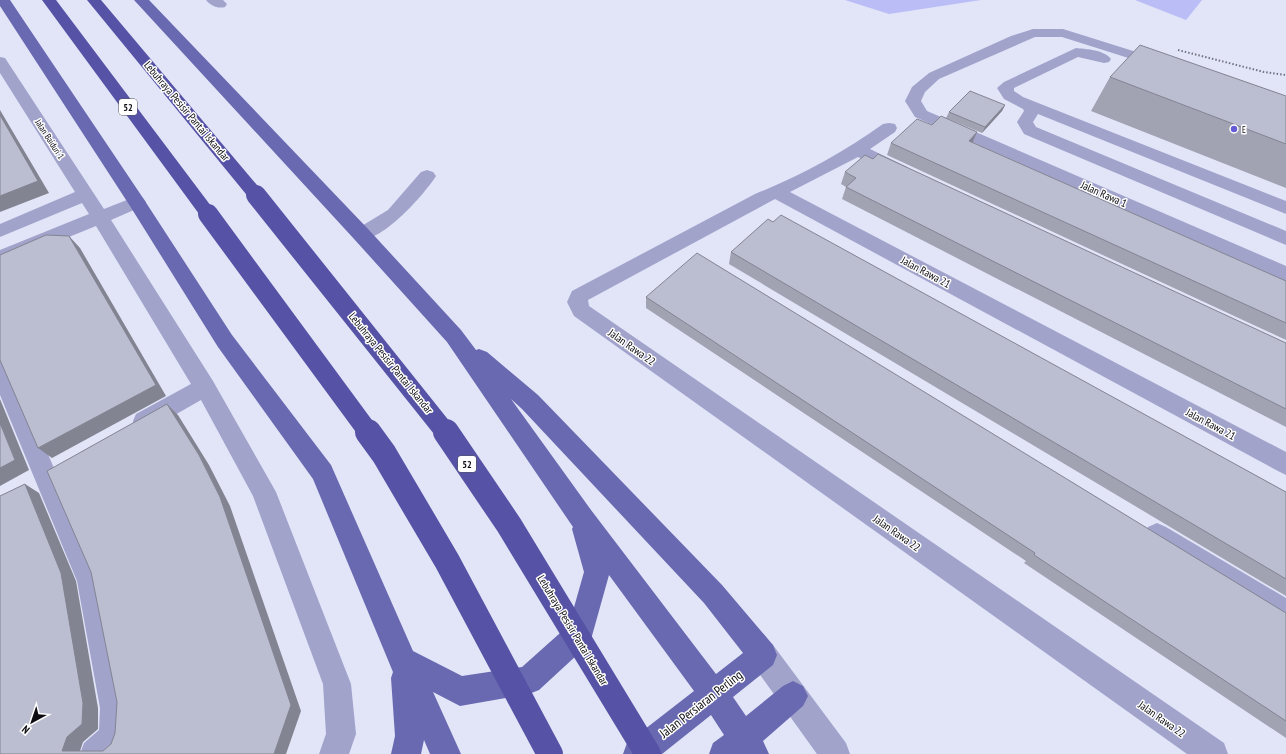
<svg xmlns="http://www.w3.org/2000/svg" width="1286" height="754" font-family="'PT Sans Narrow',sans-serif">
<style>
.green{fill:#babdf6}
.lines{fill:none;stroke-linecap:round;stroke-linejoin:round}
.path{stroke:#727380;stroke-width:2;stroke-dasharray:1.5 2;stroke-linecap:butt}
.minor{fill:#a1a3cb;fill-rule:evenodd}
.major{fill:#6969b1;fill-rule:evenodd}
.highway{fill:#5653a6;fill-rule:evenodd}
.highway-bridge-far1{stroke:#5653a6;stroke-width:20}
.highway-bridge{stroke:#5653a6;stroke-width:26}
.wall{fill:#a1a3b3}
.shaded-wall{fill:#838492}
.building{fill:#bbbdd0;stroke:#838492}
.poi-dot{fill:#655cd5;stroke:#fff;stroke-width:1.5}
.labels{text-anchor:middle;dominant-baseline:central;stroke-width:3;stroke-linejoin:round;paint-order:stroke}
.far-poi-label{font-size:9px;fill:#0b0b11;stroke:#fff;text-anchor:start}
.far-street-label{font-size:9px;fill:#0b0b11;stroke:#fff}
.shield{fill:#fff;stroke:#545458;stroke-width:1}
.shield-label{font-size:10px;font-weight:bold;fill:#0b0b11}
.street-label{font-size:11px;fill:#0b0b11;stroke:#fff}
.near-street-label{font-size:13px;fill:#0b0b11;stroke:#fff}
</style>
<rect width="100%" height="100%" fill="#e2e4f8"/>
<path class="green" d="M845,0H981L889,14Z
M1135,0H1202L1186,20Z"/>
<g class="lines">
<path class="path" d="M1178,50L1264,72L1286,75"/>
<path class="minor" d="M206,0H223L227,4L225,7C218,9 211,6 206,0Z
M1033,29H1063L1165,61L1167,64L1165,67L1160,68L1062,37H1035L939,79L925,92L921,101L927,111L1286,266V281L915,117L905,101L912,87L929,73L1011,36Z
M1076,48C1086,49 1105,50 1111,59L1109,62L1104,63L1078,57L1014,88V91L1023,97L1286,201V214L1038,114L1033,122L1036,127L1286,231V245L1024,134L1017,122L1024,111L1023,109L1004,99L997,88L1004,82Z
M0,57L5,58L7,61L104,209L137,196L143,198L146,202L143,206L111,220L213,381L276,492L351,684L356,734L349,754H319L326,734L323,684L253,496L201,400L152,428L144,431L136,428L133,421L136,414L191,384L96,226L0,265V250L89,214L82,203L0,237V224L75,192L0,73Z
M889,123L895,124L897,128L895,132L870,149L907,167L910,171L907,175L901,177L895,175L858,157L790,192L1286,452V475L1278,471L775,199L588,300L589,306L1224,743L1228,754H1187L574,316L567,302L572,291L755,194C800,176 844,152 883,124Z
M427,170L433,172L436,176C424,195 379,246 355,240L353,235L355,230L388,210L421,172Z
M0,360L8,363L11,369L103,581L130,708L129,737L125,748L118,754H80L84,743L99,730L100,708L77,581L0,395Z
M1157,523L1166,527L1286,598V627L1276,623L1148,543L1144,535L1148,527Z
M763,641L773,645L846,743L850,754H817L753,665L749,655L753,645Z"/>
<path class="major" d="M0,0H10L143,198L232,335L331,465L413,651L462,676L522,667L569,625L584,572L572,529L573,527L447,342L355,240L134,0H149L369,230L461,330L476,350L479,349L487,352L538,395L722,585L773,645L777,655L773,665L733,697L746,716L783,686L793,681L803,686L808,696L803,706L763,741L769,754H709L713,743L724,735L711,715L662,754H623L627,743L694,691L609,575L590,643L539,690L529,694L460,706L433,692L461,754H430L424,740L421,754H391L395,736L391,678L393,672L313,479L218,347L130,206L0,6ZM511,399L522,409L704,603L743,653L716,674L591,510Z"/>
<path class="highway" d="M42,0H56L214,210L217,214L214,218L208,220L202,218Z
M87,0H101L262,191L265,195L262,199L256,201L250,199Z"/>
<path class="highway-bridge-far1" d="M256,195L446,433
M208,214L369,433"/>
<path class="highway-bridge" d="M368,432L384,454L447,561L550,754
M446,432L509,525L648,754"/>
</g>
<path class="wall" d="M1110,77L1286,96V188L1091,111Z
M1005,105L1002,111L982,133L946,118L949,112Z
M932,125L1286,281V340L887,155L891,143Z
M845,172L1286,343V427L842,199L846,187L841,184Z
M773,222L1286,492V596L729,264L731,252Z
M646,297L1286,613V738L1024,563L1026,561L646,308Z"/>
<path class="shaded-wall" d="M1005,105L1002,111L982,133L985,127Z
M0,110L49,193L0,212Z
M977,132L972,144L969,141Z
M69,236L80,248L166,396L52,458L38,448Z
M0,399L29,470L0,486Z
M167,404L178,415L209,465L230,506L301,711L286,754H274Z
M25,484L39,493L76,581L98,708V729L83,742L79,754L62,751Z"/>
<path class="building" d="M1140,45L1286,96V144L1110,77Z
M970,91L1005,105L985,127L949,112Z
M0,115L38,181L0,196Z
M941,116L977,132L969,141L1286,281V323L891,143L917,119L932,125Z
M878,154L1286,343V409L846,187L856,178L845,172L865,155L873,159Z
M781,215L1286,492V579L731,252L768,219L773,222Z
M46,235L69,236L156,385L38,448L0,360V255Z
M697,253L1286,613V721L1034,555L1035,553L646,297Z
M167,404L199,455L220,497L291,705L274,754H0V496L25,484L61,573L83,703L82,724L67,737L62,751H103L111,744L115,733L117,702L91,572L47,471Z
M0,423L15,460L0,468Z"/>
<circle class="poi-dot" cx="1234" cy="129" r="4"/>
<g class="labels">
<g class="far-poi-label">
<text x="1242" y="129">E</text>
</g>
<g class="far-street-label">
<text transform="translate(50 139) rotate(57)">Jalan Baiduri 1</text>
</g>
<g class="shield">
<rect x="119" y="99" width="18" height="16" rx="3"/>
<rect x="458" y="456" width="18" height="16" rx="3"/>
</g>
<g class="shield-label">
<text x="128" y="107">52</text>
<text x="467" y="464">52</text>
</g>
<g class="street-label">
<text transform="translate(187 111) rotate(50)">Lebuhraya Pesisir Pantai Iskandar</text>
<text transform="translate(1104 194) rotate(24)">Jalan Rawa 1</text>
<text transform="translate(926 272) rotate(28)">Jalan Rawa 21</text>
<text transform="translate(632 347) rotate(35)">Jalan Rawa 22</text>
<text transform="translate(391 363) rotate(51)">Lebuhraya Pesisir Pantai Iskandar</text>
<text transform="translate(1211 424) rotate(28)">Jalan Rawa 21</text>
<text transform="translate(897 533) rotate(35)">Jalan Rawa 22</text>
<text transform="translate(573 630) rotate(59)">Lebuhraya Pesisir Pantai Iskandar</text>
<text transform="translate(1162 719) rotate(35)">Jalan Rawa 22</text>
</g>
<g class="near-street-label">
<text transform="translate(701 704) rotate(-38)">Jalan Persiaran Perling</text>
</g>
</g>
<g transform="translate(32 722) rotate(220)" stroke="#ffffff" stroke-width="3" paint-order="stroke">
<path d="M0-3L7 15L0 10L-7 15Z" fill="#0b0b11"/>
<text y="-6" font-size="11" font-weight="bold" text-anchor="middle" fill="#0b0b11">N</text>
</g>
</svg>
